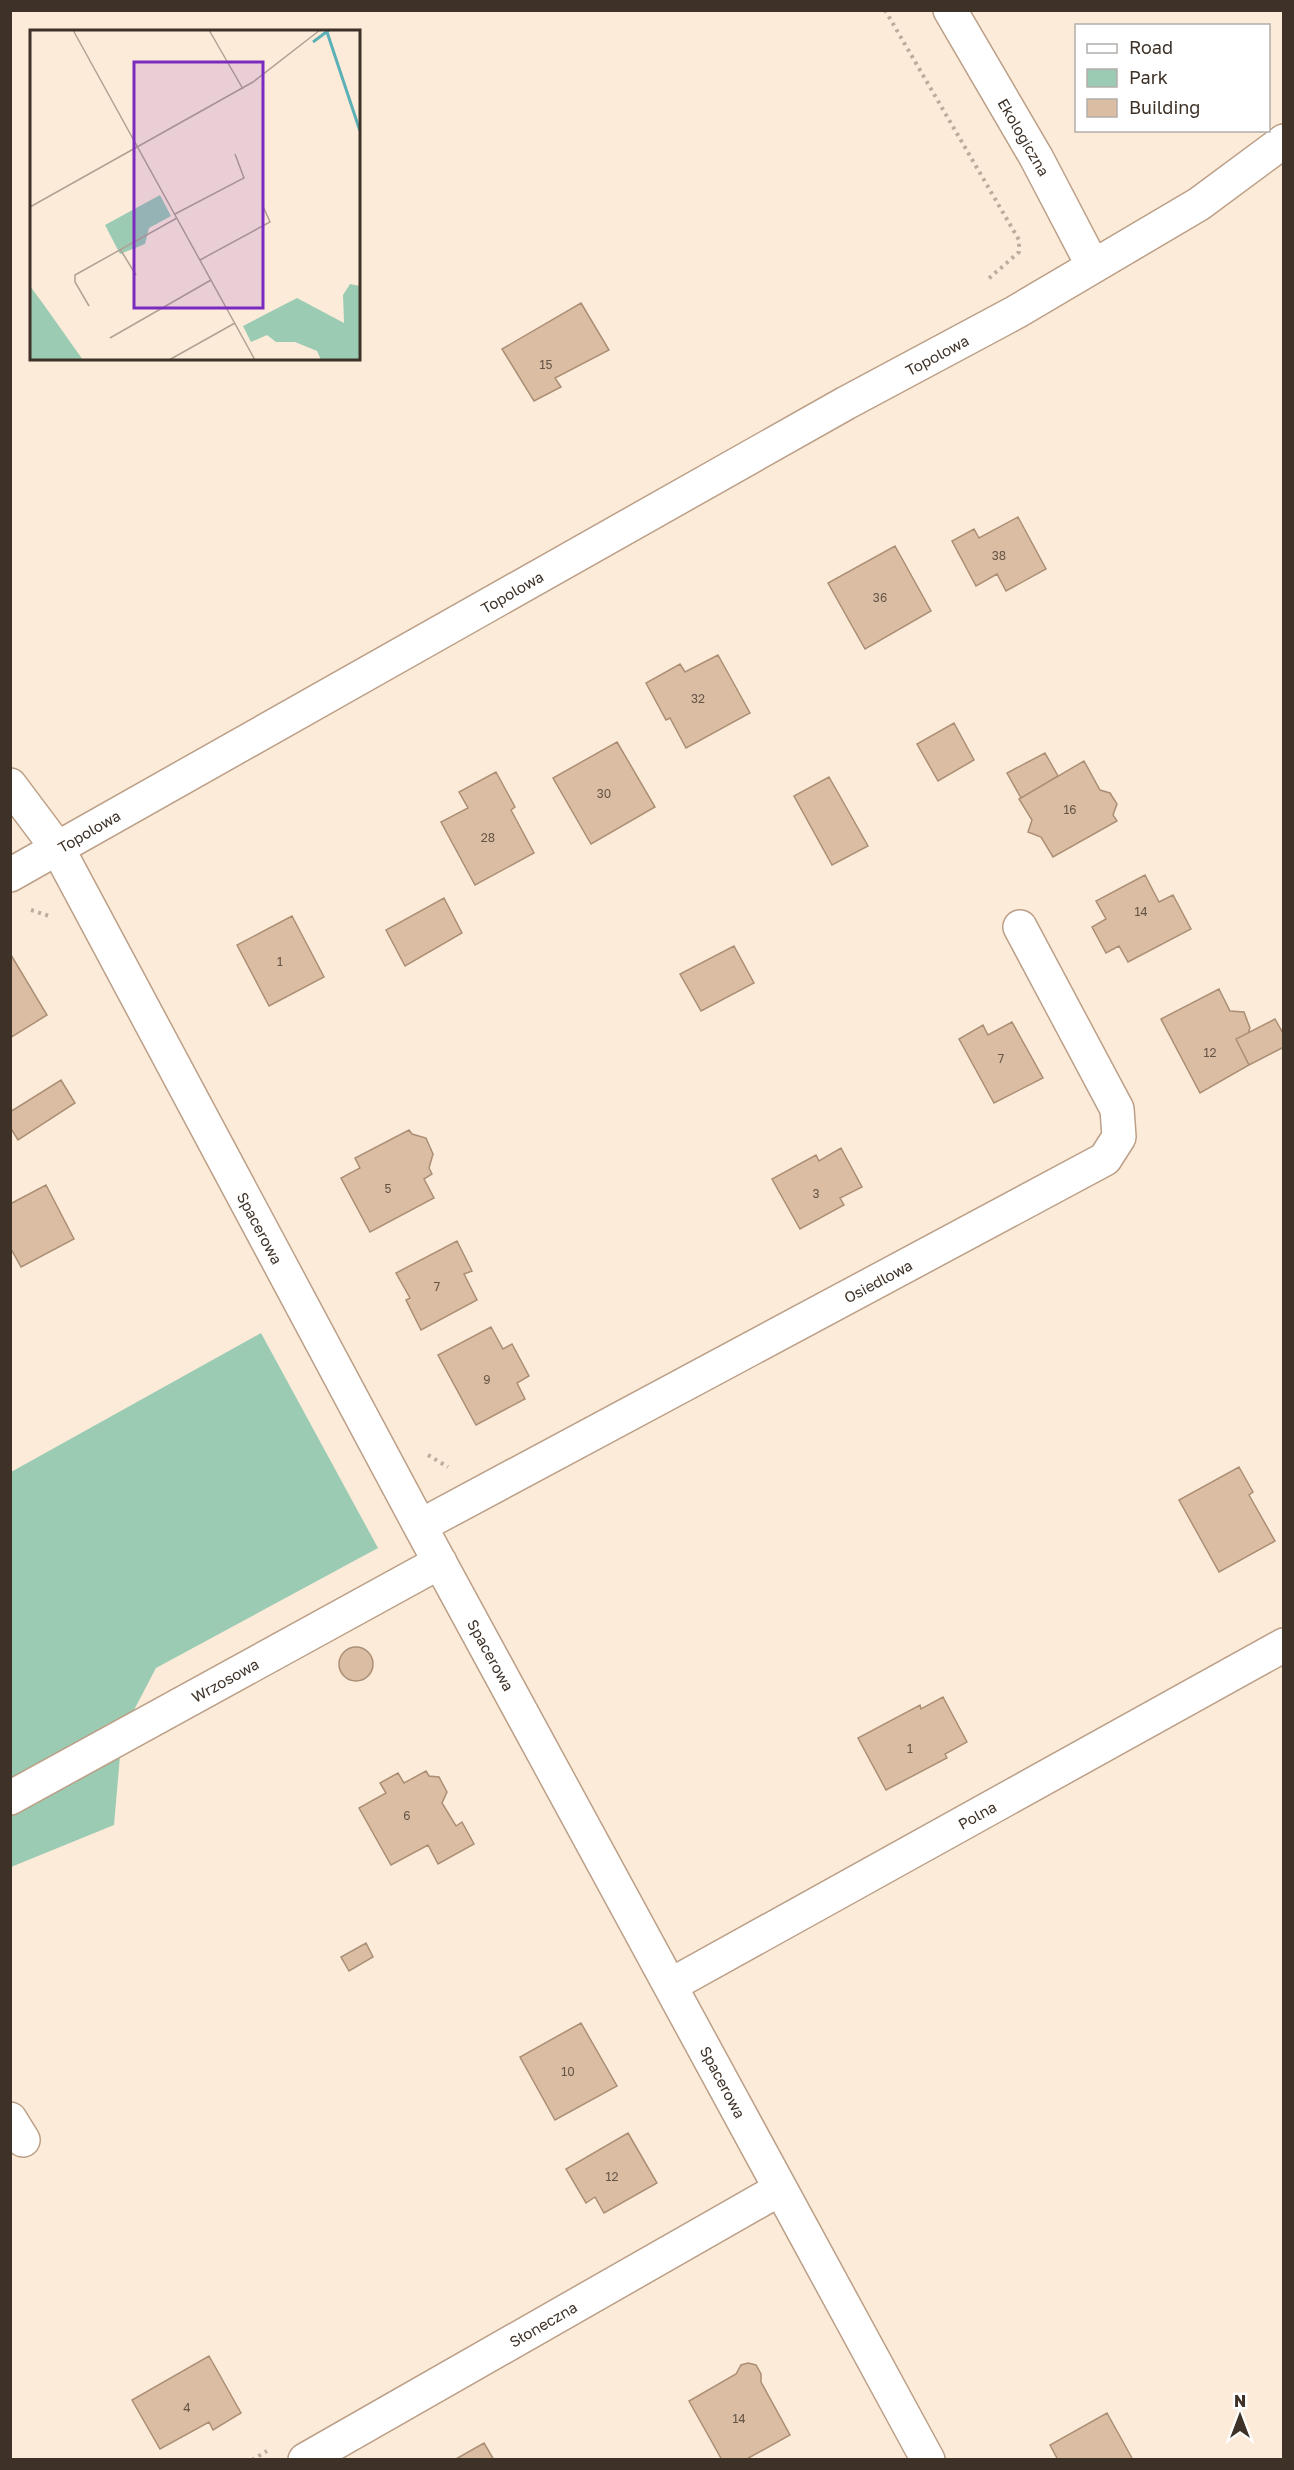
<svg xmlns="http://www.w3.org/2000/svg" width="1294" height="2470" font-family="'Golos Text',sans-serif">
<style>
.green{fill:#9bcbb3}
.building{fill:#dbbda3;stroke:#ab8f75;stroke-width:1.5}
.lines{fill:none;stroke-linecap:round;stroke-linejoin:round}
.street-casing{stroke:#bc9f86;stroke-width:36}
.path{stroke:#bcac9d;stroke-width:4;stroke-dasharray:3 4.5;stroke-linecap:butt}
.street{stroke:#fff;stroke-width:33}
.labels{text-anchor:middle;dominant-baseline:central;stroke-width:4.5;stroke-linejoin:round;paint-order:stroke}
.number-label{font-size:12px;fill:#655547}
.street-label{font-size:15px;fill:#3e3228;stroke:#fff}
.inset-river{fill:none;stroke:#5cb1b6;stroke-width:3}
.inset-road{fill:none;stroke:#b1a193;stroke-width:1.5}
.view{fill:#7b2cbf;fill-opacity:0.15;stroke:#7b2cbf;stroke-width:3}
.inset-edge{fill:none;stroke:#3e3228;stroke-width:3}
</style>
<rect width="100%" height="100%" fill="#fdebda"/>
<path class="green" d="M261,1333L378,1548L156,1668L122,1733L114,1825L11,1867V1472Z"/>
<path class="building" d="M581,303L609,350L555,378L561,387L534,401L502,349Z
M1018,517L1046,569L1006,591L997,574L976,586L952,541L974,529L979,538Z
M895,546L931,611L865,649L828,583Z
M718,655L750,713L686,748L670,718L666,720L646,683L680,664L685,672Z
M954,723L974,760L938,781L917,744Z
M617,742L655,807L591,844L553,778Z
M1045,753L1058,776L1021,798L1007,773Z
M1084,761L1100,790L1110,793L1117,804L1113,815L1117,821L1053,857L1041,837L1028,832L1032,820L1019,799Z
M496,772L515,807L511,810L534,853L475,885L441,822L468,808L459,792Z
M829,777L868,846L832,865L794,796Z
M1145,875L1159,902L1173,895L1191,929L1128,962L1119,946L1106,953L1092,927L1106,919L1096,901Z
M444,898L462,933L405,966L386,930Z
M292,916L324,977L269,1006L237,945Z
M734,946L754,983L701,1011L680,974Z
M11,955L47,1015L10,1038V956Z
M1219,989L1230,1011L1244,1012L1250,1028L1248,1033L1236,1039L1249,1065L1200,1093L1161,1019Z
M1275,1019L1284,1035V1047L1249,1065L1236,1039Z
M1012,1022L1043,1078L994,1103L959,1039L983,1025L988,1035Z
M61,1080L75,1103L18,1140L10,1127V1112Z
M409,1130L412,1134L426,1138L433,1154L429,1168L432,1174L424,1179L434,1198L370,1232L341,1178L360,1168L355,1158Z
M841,1148L862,1187L840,1198L844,1205L800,1229L772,1179L816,1155L819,1161Z
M46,1185L74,1239L21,1267L10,1247V1204Z
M457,1241L472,1271L464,1274L477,1300L421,1330L406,1300L410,1298L396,1273Z
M491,1327L503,1349L512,1344L529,1376L517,1383L525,1399L476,1425L438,1355Z
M1239,1467L1253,1492L1249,1495L1275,1541L1219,1572L1179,1500Z
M339 1664a17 17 0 1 1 34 0a17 17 0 1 1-34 0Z
M943,1697L967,1742L945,1754L947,1758L886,1790L858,1738L920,1705L921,1709Z
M426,1771L429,1776L439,1777L447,1792L442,1803L456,1826L462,1822L474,1844L438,1864L428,1845L391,1865L359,1808L386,1793L380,1783L398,1773L404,1783Z
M366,1943L373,1957L349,1971L341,1957Z
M581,2023L617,2086L555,2120L520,2057Z
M628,2133L657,2183L604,2213L595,2197L586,2203L566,2169Z
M209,2356L241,2413L213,2430L209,2422L160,2449L132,2400Z
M748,2363L756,2365L761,2374V2382L790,2435L745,2460H722L689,2401L736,2374L741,2365Z
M1107,2413L1133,2460H1058L1050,2445Z
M484,2443L494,2460H454Z"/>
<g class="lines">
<defs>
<path id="street" d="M950,10L1036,157L1093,266
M10,785L58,849L420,1526L928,2460
M10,875L846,403L1016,312L1199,204L1284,141
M420,1526L1105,1159L1119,1137L1117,1109L1020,927
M10,1798L440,1562
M671,1985L1284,1645
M10,2119L23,2140
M305,2460L780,2189"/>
</defs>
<use href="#street" class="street-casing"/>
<path class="path" d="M885,10L1019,240V252L986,281
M31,910L49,916
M428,1455L448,1467
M252,2460L267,2451"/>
<use href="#street" class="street"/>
</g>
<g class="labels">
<g class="number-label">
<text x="546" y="364">15</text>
<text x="999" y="555">38</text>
<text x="880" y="597">36</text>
<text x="698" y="698">32</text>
<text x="604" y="793">30</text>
<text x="1070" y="809">16</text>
<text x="488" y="837">28</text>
<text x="1141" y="911">14</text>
<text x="280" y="961">1</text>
<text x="1210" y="1052">12</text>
<text x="1001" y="1058">7</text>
<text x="388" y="1188">5</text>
<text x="816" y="1193">3</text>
<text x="437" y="1286">7</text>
<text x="487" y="1379">9</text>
<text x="910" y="1748">1</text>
<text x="407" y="1815">6</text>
<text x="568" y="2071">10</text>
<text x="612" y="2176">12</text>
<text x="187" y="2407">4</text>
<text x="739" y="2418">14</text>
</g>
<g class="street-label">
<text transform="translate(1024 137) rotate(60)">Ekologiczna</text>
<text transform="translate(937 355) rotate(-28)">Topolowa</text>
<text transform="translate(512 592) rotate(-30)">Topolowa</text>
<text transform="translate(89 831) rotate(-30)">Topolowa</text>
<text transform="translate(260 1228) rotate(62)">Spacerowa</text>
<text transform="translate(878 1281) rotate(-28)">Osiedlowa</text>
<text transform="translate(491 1655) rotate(61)">Spacerowa</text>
<text transform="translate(225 1680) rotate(-29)">Wrzosowa</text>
<text transform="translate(977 1815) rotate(-29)">Polna</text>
<text transform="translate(723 2082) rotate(62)">Spacerowa</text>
<text transform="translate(543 2324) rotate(-30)">Słoneczna</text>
</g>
</g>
<g transform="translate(30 30)">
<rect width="330" height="330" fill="#fdebda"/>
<path d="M130,165L141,186L119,198L115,214L90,224L75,195ZM320,254L330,256V330H291L287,321L265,312H246L237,305L221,312L213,296L267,268L314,293L313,265ZM0,256L14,275L53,330H0Z" fill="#9bcbb3"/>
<path class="inset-river" d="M297,2L330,101M283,12L299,0"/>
<path class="inset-road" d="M43,0L225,330M179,0L213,59M0,177L223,52L290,0M145,184L214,148L205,124M90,219L106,245M170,230L240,192L232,174M59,276L45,252V245L147,188M80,308L181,250M139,330L205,293"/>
<path class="view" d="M104,32H233V278H104Z"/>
<rect width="330" height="330" class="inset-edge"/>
</g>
<rect width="1294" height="2470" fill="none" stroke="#3e3228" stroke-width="24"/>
<rect x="1075" y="24" width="195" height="108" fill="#ffffff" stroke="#b2ada9" stroke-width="1.5"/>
<rect x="1087" y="44" width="30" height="9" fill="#ffffff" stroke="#b2ada9" stroke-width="1.5"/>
<text x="1129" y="54" font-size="18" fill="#3e3228">Road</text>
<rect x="1087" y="69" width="30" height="18" fill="#9bcbb3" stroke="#b2ada9" stroke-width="1.5"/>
<text x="1129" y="84" font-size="18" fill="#3e3228">Park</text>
<rect x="1087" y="99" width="30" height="18" fill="#dbbda3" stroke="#b2ada9" stroke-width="1.5"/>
<text x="1129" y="114" font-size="18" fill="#3e3228">Building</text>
<g transform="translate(1240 2416)" stroke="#ffffff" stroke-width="4.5" paint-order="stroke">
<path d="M0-4.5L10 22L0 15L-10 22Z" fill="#3e3228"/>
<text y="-9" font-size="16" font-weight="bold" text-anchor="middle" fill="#3e3228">N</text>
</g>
</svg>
